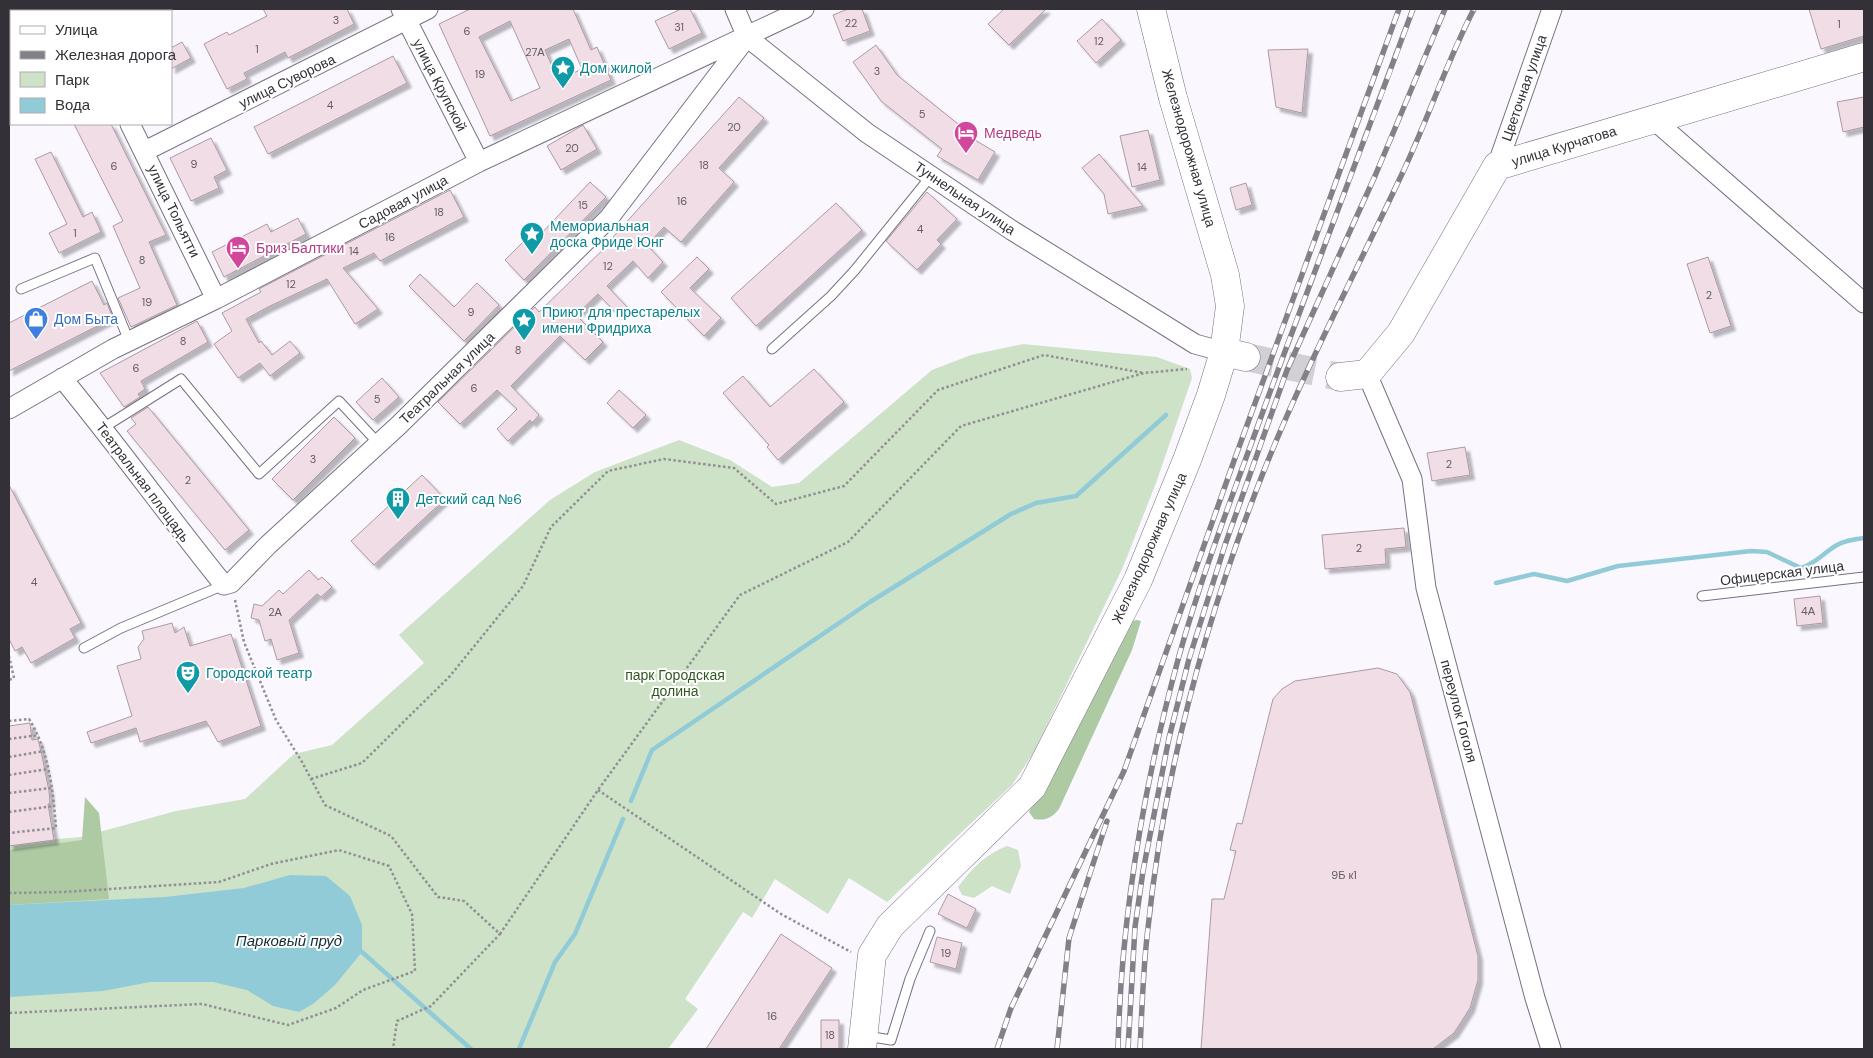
<svg xmlns="http://www.w3.org/2000/svg" width="1873" height="1058" font-family="'DM Sans',sans-serif">
<style>
.green{fill:#cde2c6}
.forest{fill:#adcaa3}
.water{fill:#91cbd8}
.lines{fill:none;stroke-linecap:round;stroke-linejoin:round}
.stream{stroke:#91cbd8;stroke-width:4.5}
.building{fill:#f1dde6;stroke:#ad99a2;fill-rule:evenodd;filter:url(#shadow)}
.primary-tunnel{stroke:#d2cfd7;stroke-width:28;stroke-dasharray:28 14;stroke-linecap:butt}
.lane-casing{stroke:#777283;stroke-width:11}
.street-casing{stroke:#777283;stroke-width:21}
.primary-casing{stroke:#777283;stroke-width:29}
.highway-casing{stroke:#777283;stroke-width:29}
.path{stroke:#918e95;stroke-width:2.5;stroke-dasharray:2.5 2.5;stroke-linecap:butt}
.lane{stroke:#fff;stroke-width:9}
.street{stroke:#fff;stroke-width:19}
.primary{stroke:#fff;stroke-width:28}
.highway{stroke:#fff;stroke-width:28}
.rail-casing{stroke:#838088;stroke-width:5.5}
.rail{stroke:#fff;stroke-width:4;stroke-dasharray:11;stroke-linecap:butt}
.labels{text-anchor:middle;dominant-baseline:central;stroke-width:4;stroke-linejoin:round;paint-order:stroke}
.number-label{font-size:11px;fill:#625b63}
.culture-label{font-size:14px;fill:#0d838f;stroke:#fff;text-anchor:start}
.street-label{font-size:14px;fill:#333037;stroke:#fff}
.hotel-label{font-size:14px;fill:#b23c85;stroke:#fff;text-anchor:start}
.shop-label{font-size:14px;fill:#366cbe;stroke:#fff;text-anchor:start}
.park-label{font-size:14px;fill:#315721;stroke:#fff}
.water-label{font-size:15px;font-style:italic;fill:#102e34;stroke:#fff}
</style>
<defs>
<filter id="shadow"><feDropShadow dx="4.5" dy="4.5" stdDeviation="1" flood-color="#0004"/></filter>
</defs>
<rect width="100%" height="100%" fill="#faf7ff"/>
<path class="green" d="M1023,344L1157,357L1190,369L1192,378L1156,483L1123,567L1034,752L1012,785L887,902L849,878L828,914L775,879L752,918L743,912L685,999L698,1009L668,1049H9V843L81,837L176,811L245,799L294,754L332,745L424,663L399,635L550,500L595,472L679,440L730,460L772,487L799,483L932,370L971,355Z
M1007,846L1018,850L1021,866L1010,894L992,886L974,898L962,895L958,887C971,869 986,854 1007,846Z"/>
<path class="forest" d="M1137,620L1141,621L1132,650L1059,809C1052,818 1045,821 1034,819L1029,812L1036,798L1128,622Z
M85,797L99,813L109,899L9,905V850L82,840Z"/>
<path class="water" d="M290,875L326,876L350,896L362,925V952L335,985L313,1004L299,1012L273,1006L247,990L213,982H150L103,991L9,997V905L165,897L244,888Z"/>
<g class="lines">
<path class="stream" d="M1496,583L1534,574L1567,581L1618,566L1751,551L1767,552L1801,568C1818,562 1823,553 1837,545C1846,540 1855,539 1864,538
M631,801L652,750L870,602L1011,514L1036,503L1076,496L1166,415
M362,952L471,1049
M519,1049L555,962L575,934L623,819"/>
</g>
<path class="building" d="M263,9H347L354,24L288,58L285,52L244,73L247,79L227,89L204,44L227,32L229,35L267,16Z
M470,9H573L591,50L597,47L611,80L490,136L439,24ZM510,21L540,88L511,101L479,37ZM569,39L582,69L558,80L545,50Z
M681,9H690L702,33L669,49L655,21Z
M848,9H862L870,31L843,41L833,15Z
M1004,9H1046L1009,45L988,24Z
M1809,9H1864V36L1821,49Z
M1102,19L1121,40L1096,63L1077,41Z
M182,42L191,58L171,69V48Z
M876,45L897,75L958,124L955,128L995,152L978,180L937,156L942,149L881,101L853,62Z
M1308,49L1302,113L1276,107L1268,50Z
M393,56L407,83L268,154L254,127Z
M739,97L764,118L719,168L734,182L681,242L664,227L647,245L663,262L648,278L633,261L607,286L627,307L618,315L598,294L576,315L603,342L585,360L560,336L511,386L539,415L532,423L530,420L508,441L497,429L517,409L497,390L460,424L438,402L535,307L539,312L614,239L613,237Z
M1864,97V127L1843,132L1837,102Z
M74,124H111L166,235L149,242L177,305L131,327L118,298L140,288L113,226L123,221Z
M583,125L597,149L561,170L547,146Z
M1148,130L1160,180L1132,187L1120,136Z
M211,138L227,170L214,177L219,188L191,201L170,158Z
M51,152L83,217L92,212L101,232L59,253L49,233L67,224L35,159Z
M1099,154L1143,206L1108,214L1104,194L1082,168Z
M590,182L606,197L524,280L505,260L532,233L537,238Z
M1246,183L1252,205L1236,210L1230,188Z
M450,190L464,217L380,261L374,253L343,268L378,309L355,324L327,279L268,307L246,319L259,343L261,341L272,355L290,341L300,353L270,376L260,363L238,378L214,344L232,331L222,313L261,292L259,289Z
M927,192L957,219L937,240L941,244L917,270L886,241Z
M836,203L862,230L756,326L731,298Z
M298,218L306,234L224,277L212,252L267,224L271,232Z
M697,257L709,269L690,288L721,318L704,336L661,292Z
M1708,257L1731,326L1710,333L1687,264Z
M420,274L454,307L477,283L499,305L464,341L409,286Z
M92,281L104,305L107,303L113,318L9,371V323Z
M197,321L208,342L141,381L145,389L138,394L140,397L124,407L100,373Z
M814,369L844,402L778,460L767,447L769,445L723,393L743,376L770,407Z
M382,378L399,397L373,420L356,402Z
M619,390L646,415L633,428L607,403Z
M148,407L249,530L225,550L127,431L136,424L131,418Z
M334,417L355,438L293,500L272,479Z
M1465,447L1470,475L1432,481L1427,453Z
M422,475L445,499L374,565L351,541Z
M9,485L81,623L70,629L75,638L31,663L22,647L15,651L9,639Z
M1404,528L1406,547L1385,549L1386,564L1325,569L1322,535Z
M309,570L318,580L322,577L332,587L321,597L317,594L289,620L299,653L277,660L271,639L265,641L259,620L251,618L254,604L262,606L279,590L283,594Z
M1820,596L1823,623L1797,626L1794,599Z
M172,623L175,633L184,627L190,646L231,634L261,726L218,742L206,721L140,742L136,728L91,743L87,732L132,716L117,666L141,659L138,647L144,639L142,631Z
M1378,668L1397,674L1410,692L1478,956V980L1470,1008L1454,1033L1433,1049H1201L1212,899H1224L1236,851L1230,850L1237,823L1242,824L1273,699L1282,689L1295,681Z
M30,723L32,740L38,739L42,756L49,791L50,803L48,804L54,840L9,846V726Z
M948,894L976,909L967,928L938,914Z
M781,934L832,968L779,1049H706Z
M937,937L962,943L956,969L930,962Z
M821,1020H839V1049H821Z"/>
<g class="lines">
<path class="primary-tunnel" d="M1246,357L1340,377"/>
<defs>
<path id="lane" d="M21,289L95,258L129,341
M772,349L831,296L855,270L931,176
M103,428L181,379L259,474L339,401L379,444
M1702,596L1864,577
M84,648L121,628L224,585
M866,1036L891,1040L910,979L930,931"/>
<path id="street" d="M67,9L68,11
M401,9L479,162
M735,9L747,37L867,133L1013,231L1195,344L1224,352
M1653,119L1864,303
M130,124L216,299
M145,151L428,9
M1497,166L1552,9
M1367,374L1412,479L1426,588L1535,998L1551,1049
M62,378C118,446 169,517 224,585L231,583L268,545L399,425L609,218L747,37
M9,409L113,349L216,299L479,162L804,9"/>
<path id="primary" d="M1224,352L1246,357
M1340,377L1367,374L1401,333L1497,166L1864,57"/>
<path id="highway" d="M862,1049L872,955L890,926L1032,787L1138,580L1187,460L1211,395L1224,352L1230,306L1225,275L1173,98L1151,9"/>
</defs>
<use href="#lane" class="lane-casing"/>
<use href="#street" class="street-casing"/>
<use href="#primary" class="primary-casing"/>
<use href="#highway" class="highway-casing"/>
<path class="path" d="M235,600L244,642L276,720L302,762L325,805L391,836L438,897L464,901L500,934L431,1006L397,1021L393,1049
M9,656L14,678L9,680
M9,721L29,719C49,751 53,790 56,828L9,833
M9,739L39,735
M9,757L44,751
M9,775L48,769
M311,779L362,763L450,676L523,586L551,527L608,471L664,459L734,468L776,504L844,486L938,390L1044,355L1144,373
M598,790L781,914L851,952
M9,793L51,788
M9,812L54,806
M9,893L63,892L219,882L271,864L339,850L389,866L412,914L415,971L363,990L336,1008L288,1025L202,1004L9,1013
M500,934L598,790L740,595L848,542L961,426L1144,373L1187,369"/>
<use href="#lane" class="lane"/>
<use href="#street" class="street"/>
<use href="#primary" class="primary"/>
<use href="#highway" class="highway"/>
<defs>
<path id="rail" d="M997,1049L1011,1008L1124,771L1235,458L1399,9
M1057,1049L1069,938L1107,821
M1118,1049C1121,917 1144,784 1179,656C1203,570 1236,487 1266,403C1314,271 1365,140 1413,9
M1128,1049L1135,927L1143,871L1169,738L1189,659L1225,545L1287,370L1375,176L1445,9
M1140,1049C1142,1009 1143,968 1148,928C1164,772 1206,618 1263,473C1303,372 1355,274 1401,176C1427,122 1446,63 1474,9"/>
</defs>
<use href="#rail" class="rail-casing"/>
<use href="#rail" class="rail"/>
</g>
<defs>
<symbol id="sight-pin" viewBox="-11 -11 22 30"><path d="M0 17L-7.5 6A9.5 9.5 0 1 1 7.5 6Z" fill="#0f9aa8" stroke="#fff"/><path d="M0-6L1.8-2.2L6-1.7L2.9 1.2L3.7 5.4L0 3.3L-3.7 5.4L-2.9 1.2L-6-1.7L-1.8-2.2Z" fill="#fff"/></symbol>
<symbol id="hotel-pin" viewBox="-11 -11 22 30"><path d="M0 17L-7.5 6A9.5 9.5 0 1 1 7.5 6Z" fill="#d1479c" stroke="#fff"/><path d="M-6-4.5h1.5V1H6V5H4.5V3h-9V5H-6ZM-4 0a1.8 1.8 0 1 1 3.6 0ZM.5 0V-2.5h3Q6-2.5 6 0Z" fill="#fff"/></symbol>
<symbol id="shop-pin" viewBox="-11 -11 22 30"><path d="M0 17L-7.5 6A9.5 9.5 0 1 1 7.5 6Z" fill="#3f7fe0" stroke="#fff"/><path d="M-5-2.5h2.3a2.7 3.5 0 0 1 5.4 0H5L5.5 6h-11ZM-1.5-2.5h3a1.5 2.3 0 0 0-3 0Z" fill="#fff"/></symbol>
<symbol id="building-pin" viewBox="-11 -11 22 30"><path d="M0 17L-7.5 6A9.5 9.5 0 1 1 7.5 6Z" fill="#0f9aa8" stroke="#fff"/><path d="M-4-6H4V6H1V3H-1V6H-4ZM-2.5-4.3h1.7v1.8h-1.7ZM.8-4.3h1.7v1.8H.8ZM-2.5-1h1.7V.8h-1.7ZM.8-1h1.7V.8H.8Z" fill="#fff"/></symbol>
<symbol id="theatre-pin" viewBox="-11 -11 22 30"><path d="M0 17L-7.5 6A9.5 9.5 0 1 1 7.5 6Z" fill="#0f9aa8" stroke="#fff"/><path d="M-5-5.5Q0-4 5-5.5V0Q5 5 0 6Q-5 5-5 0ZM-3.3-2.5H-1v1.5H-3.3ZM1-2.5H3.3v1.5H1ZM-2.8 1Q0 5.5 2.8 1Z" fill="#fff"/></symbol>
</defs>
<g fill-rule="evenodd">
<use href="#sight-pin" x="549" y="54" width="28" height="38"/>
<use href="#hotel-pin" x="952" y="119" width="28" height="38"/>
<use href="#sight-pin" x="518" y="220" width="28" height="38"/>
<use href="#hotel-pin" x="224" y="234" width="28" height="38"/>
<use href="#shop-pin" x="22" y="305" width="28" height="38"/>
<use href="#sight-pin" x="510" y="306" width="28" height="38"/>
<use href="#building-pin" x="384" y="485" width="28" height="38"/>
<use href="#theatre-pin" x="174" y="659" width="28" height="38"/>
</g>
<g class="labels">
<g class="number-label">
<text x="336" y="20">3</text>
<text x="851" y="23">22</text>
<text x="1839" y="24">1</text>
<text x="679" y="27">31</text>
<text x="467" y="31">6</text>
<text x="1099" y="41">12</text>
<text x="257" y="49">1</text>
<text x="535" y="52">27А</text>
<text x="877" y="71">3</text>
<text x="480" y="74">19</text>
<text x="330" y="105">4</text>
<text x="922" y="114">5</text>
<text x="734" y="127">20</text>
<text x="572" y="148">20</text>
<text x="194" y="164">9</text>
<text x="704" y="165">18</text>
<text x="114" y="166">6</text>
<text x="1142" y="167">14</text>
<text x="682" y="201">16</text>
<text x="583" y="205">15</text>
<text x="439" y="212">18</text>
<text x="920" y="229">4</text>
<text x="75" y="233">1</text>
<text x="390" y="237">16</text>
<text x="354" y="251">14</text>
<text x="142" y="260">8</text>
<text x="608" y="266">12</text>
<text x="291" y="284">12</text>
<text x="1709" y="295">2</text>
<text x="147" y="302">19</text>
<text x="471" y="312">9</text>
<text x="183" y="341">8</text>
<text x="518" y="350">8</text>
<text x="136" y="368">6</text>
<text x="474" y="388">6</text>
<text x="377" y="399">5</text>
<text x="313" y="459">3</text>
<text x="1449" y="464">2</text>
<text x="188" y="480">2</text>
<text x="1359" y="548">2</text>
<text x="34" y="582">4</text>
<text x="1808" y="611">4А</text>
<text x="275" y="612">2А</text>
<text x="1344" y="875">9Б к1</text>
<text x="946" y="953">19</text>
<text x="772" y="1016">16</text>
<text x="830" y="1035">18</text>
</g>
<g class="culture-label">
<text x="580" y="68">Дом жилой</text>
<text x="550" y="226">Мемориальная<tspan x="550" dy="16">доска Фриде Юнг</tspan></text>
<text x="542" y="312">Приют для престарелых<tspan x="542" dy="16">имени Фридриха</tspan></text>
<text x="416" y="499">Детский сад №6</text>
<text x="206" y="673">Городской театр</text>
</g>
<g class="street-label">
<text transform="translate(287 81) rotate(-26)">улица Суворова</text>
<text transform="translate(440 85) rotate(63)">улица Крупской</text>
<text transform="translate(1524 88) rotate(-71)">Цветочная улица</text>
<text transform="translate(1564 146) rotate(-17)">улица Курчатова</text>
<text transform="translate(1189 148) rotate(74)">Железнодорожная улица</text>
<text transform="translate(965 198) rotate(34)">Туннельная улица</text>
<text transform="translate(403 202) rotate(-28)">Садовая улица</text>
<text transform="translate(174 211) rotate(64)">улица Тольятти</text>
<text transform="translate(447 378) rotate(-44)">Театральная улица</text>
<text transform="translate(143 482) rotate(53)">Театральная площадь</text>
<text transform="translate(1149 548) rotate(-66)">Железнодорожная улица</text>
<text transform="translate(1782 573) rotate(-7)">Офицерская улица</text>
<text transform="translate(1459 711) rotate(75)">переулок Гоголя</text>
</g>
<g class="hotel-label">
<text x="984" y="133">Медведь</text>
<text x="256" y="248">Бриз Балтики</text>
</g>
<g class="shop-label">
<text x="54" y="319">Дом Быта</text>
</g>
<g class="park-label">
<text x="675" y="675">парк Городская<tspan x="675" dy="16">долина</tspan></text>
</g>
<g class="water-label">
<text x="289" y="941">Парковый пруд</text>
</g>
</g>
<rect width="1873" height="1058" fill="none" stroke="#333037" stroke-width="20"/>
<rect x="10" y="10" width="162" height="115" fill="#ffffff" stroke="#adacaf"/>
<rect x="20" y="26" width="25" height="8" fill="#ffffff" stroke="#adacaf"/>
<text x="55" y="35" font-size="15" fill="#333037">Улица</text>
<rect x="20" y="51" width="25" height="8" fill="#838088" stroke="#adacaf"/>
<text x="55" y="60" font-size="15" fill="#333037">Железная дорога</text>
<rect x="20" y="72" width="25" height="15" fill="#cde2c6" stroke="#adacaf"/>
<text x="55" y="85" font-size="15" fill="#333037">Парк</text>
<rect x="20" y="98" width="25" height="15" fill="#91cbd8" stroke="#adacaf"/>
<text x="55" y="110" font-size="15" fill="#333037">Вода</text>
</svg>
